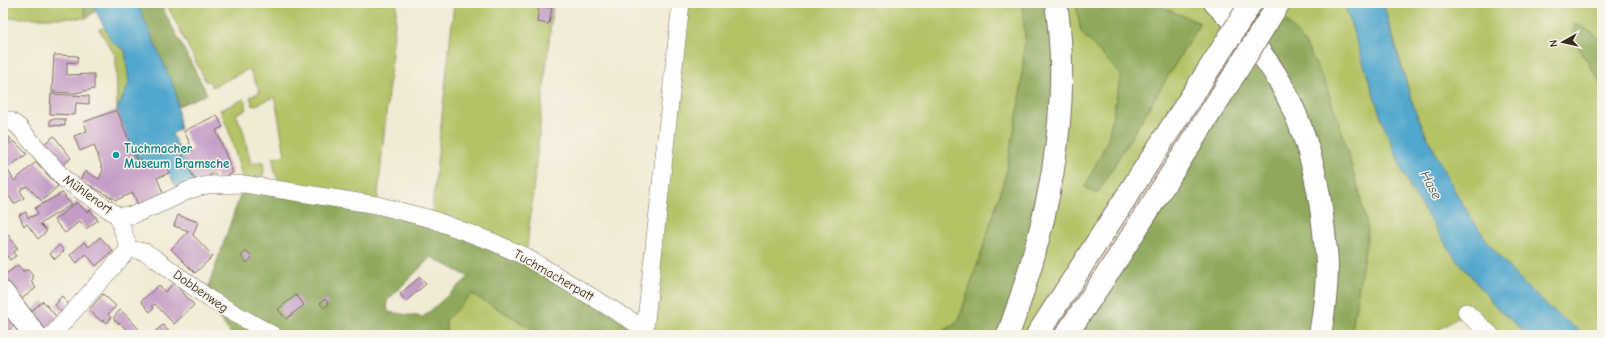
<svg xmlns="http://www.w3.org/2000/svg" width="1605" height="338" font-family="'Comic Neue',sans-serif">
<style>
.green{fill:#b3c366;stroke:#777642}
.forest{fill:#8ea95b;stroke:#646a3c;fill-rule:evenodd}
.water{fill:#51a7cd;stroke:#466876}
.building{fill:#c49dc6}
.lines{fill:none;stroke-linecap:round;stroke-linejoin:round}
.minor-casing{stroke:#7b6d5e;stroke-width:18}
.major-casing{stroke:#7b6d5e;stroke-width:24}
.highway-casing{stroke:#7b6d5e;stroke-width:24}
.minor{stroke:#fff;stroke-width:17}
.major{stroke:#fff;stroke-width:22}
.highway{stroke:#fff;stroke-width:22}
.highway-bridge-casing{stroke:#7b6d5e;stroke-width:24;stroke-linecap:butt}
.highway-bridge{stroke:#fff;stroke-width:22}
.culture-dot{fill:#0f9aa8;stroke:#f7f3e8;stroke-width:1.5}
.labels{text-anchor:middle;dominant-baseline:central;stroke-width:3;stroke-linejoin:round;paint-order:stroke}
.culture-label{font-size:13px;font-weight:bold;fill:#0d838f;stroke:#f7f3e8;text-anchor:start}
.street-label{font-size:13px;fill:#3b2a1e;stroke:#f7f3e8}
.water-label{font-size:14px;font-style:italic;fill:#43565b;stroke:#f7f3e8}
</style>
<rect width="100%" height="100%" fill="#f7f3e8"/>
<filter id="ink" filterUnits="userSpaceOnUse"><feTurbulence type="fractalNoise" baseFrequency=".025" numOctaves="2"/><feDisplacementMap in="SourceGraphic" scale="8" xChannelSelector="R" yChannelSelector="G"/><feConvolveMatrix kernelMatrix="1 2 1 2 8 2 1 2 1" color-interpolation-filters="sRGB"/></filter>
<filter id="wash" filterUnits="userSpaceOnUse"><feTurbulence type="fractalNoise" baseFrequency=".012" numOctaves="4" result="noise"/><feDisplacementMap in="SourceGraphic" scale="16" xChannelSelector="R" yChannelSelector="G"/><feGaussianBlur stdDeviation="0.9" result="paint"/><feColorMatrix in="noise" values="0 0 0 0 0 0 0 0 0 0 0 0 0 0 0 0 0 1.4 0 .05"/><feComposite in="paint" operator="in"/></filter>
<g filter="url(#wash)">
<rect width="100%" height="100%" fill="#f1ead4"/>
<path class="green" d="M3,3H83L86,18H3Z
M166,3H397L377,205L279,181L275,173L273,158L285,155L275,97L253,106L250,97L260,92L249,69L212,87L209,81L206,82Z
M454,3H553L526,257L431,219Z
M681,3H1022L1025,37L1020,101L1005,177L983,248L959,319L954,325L934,335H646Z
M1056,3H1076L1081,32L1121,74L1108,140L1085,187L1097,194L1200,23L1152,3H1215L1239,27L1037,335H1008Z
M1272,3H1344L1383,123L1411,190L1451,252L1500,311L1529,335H1491L1466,312L1431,335H1351L1368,231L1359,192L1340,126L1325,83L1306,45Z
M1383,3H1602V43L1596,35L1575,24L1572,37L1602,85V335H1586L1563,320L1518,279L1479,231L1447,179L1415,111Z
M105,28L112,42L125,50L129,84L117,110L116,57L99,29Z
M244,99L247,109L236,114L243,130L251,164L263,161C266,180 261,179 244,184L229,132L220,109L224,110L223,109Z
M472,293L543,335H446V320Z"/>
<path class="forest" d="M83,3H93L96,11L86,18Z
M137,3H160L207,94L178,106L176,92Z
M1022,3H1056L1060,110L1008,335H935L954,325L959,319L983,248L1005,177L1020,101L1025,37Z
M1076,3H1152L1200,23L1097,194L1085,187L1108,140L1121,75L1081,32Z
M1215,3H1272L1306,45L1325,83L1340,126L1359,192L1368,231L1351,335H1066L1253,44Z
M1575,24L1596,35L1602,43V85L1572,37Z
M244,184L293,192L493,242L646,335H543L472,294L446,320V335H232L204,299ZM431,257L469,277L423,317L388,312L387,301Z"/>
<path class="water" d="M93,3H137L176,92L180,129L172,134L196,182L177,190L165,163L152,168L149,162L143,164L141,159L137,161L117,110L129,84L125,50L112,42L96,11Z
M1344,3H1383C1393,39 1403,75 1415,110C1420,123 1427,136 1433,148C1469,225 1515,288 1586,335H1529L1500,311L1451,252L1411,190L1383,123Z"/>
<g id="blocks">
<path class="building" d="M539,6L552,8L549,24L537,22Z
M54,55L78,56L77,63L67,62V75L94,74V89L75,93L52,92Z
M51,94L89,96V104L76,103L75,115L50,114Z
M117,110L137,161L141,159L143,164L150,162L152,168L165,162L169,173L157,178L165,198L139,208L133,193L116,200L80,180L85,171L99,179L103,170L94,145L80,151L74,136L87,131L84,122Z
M217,115L223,127L216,130L233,173L217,179L215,173L196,182L182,155L193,150L184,131Z
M50,119H65V126L50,125Z
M3,131L11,139L9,142L3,144Z
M54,136L71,158L62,166L44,144Z
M14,141L27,154L7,168L14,181L36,162L58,186L42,201L27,186L20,190L24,198L14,204L9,196L3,200V148Z
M62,193L66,196L64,197L72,204L40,224L47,231L38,239L27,224L24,226L19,215L26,212L28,218L38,214L35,208Z
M77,202L87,212L90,210L98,220L86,229L80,221L65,233L54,220Z
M178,215L198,222L193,235L213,256L195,273L171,249L189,231L174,226Z
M3,227L18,249L13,252L16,256L10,260L7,256L3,259Z
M100,237L113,251L96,266L86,254L77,263L70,255L84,242L89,247Z
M59,245L64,251L55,259L50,254Z
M246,251L252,258L247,263L241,256Z
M18,265L23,271L28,270L33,276V279L31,281L36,288L20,300L3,276Z
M420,277L426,284L406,301L400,294Z
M174,283L194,305L174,324L155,304L152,306L154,308L150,312L141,301L159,285L165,292Z
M103,294L116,306L108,314L111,318L107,323L103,320L102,322L89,310Z
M296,295L304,305L286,319L278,309Z
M62,296L70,306L64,315L55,305L59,301L58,300Z
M325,299L329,304L324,308L320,303Z
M43,301L60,321L47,332L30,312Z
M3,310L15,325L3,335Z
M120,310L127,316L144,335H131L120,323L119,324L114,320V317Z
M163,325L171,334L151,335Z"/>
</g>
</g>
<g filter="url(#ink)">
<use href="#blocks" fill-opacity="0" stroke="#7b6d5e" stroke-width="1"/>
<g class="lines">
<defs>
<path id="minor" d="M3,120H9L18,126L64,179L118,216L129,249
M118,216L133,215L165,202L189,190L208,185L244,184L377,205L431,219L493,242L526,257L645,329L681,3
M129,249L145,252L156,259L211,300L273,335
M1466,312L1491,335
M52,335L129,249"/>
<path id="major" d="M3,293L35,335"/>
<path id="highway" d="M1215,3C1239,27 1263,52 1280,82C1306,129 1319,180 1324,232C1325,243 1327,255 1327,266C1327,289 1324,312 1320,335
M1008,335C1046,230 1073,116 1056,3
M1037,335L1231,35
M1066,335L1119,256L1231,80"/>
</defs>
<use href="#minor" class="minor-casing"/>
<use href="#major" class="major-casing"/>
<use href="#highway" class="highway-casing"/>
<use href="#minor" class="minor"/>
<use href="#major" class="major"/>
<use href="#highway" class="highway"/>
<defs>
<path id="highway-bridge" d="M1231,35L1251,3
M1231,80L1279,3"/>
</defs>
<use href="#highway-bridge" class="highway-bridge-casing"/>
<use href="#highway-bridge" class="highway-bridge"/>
</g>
</g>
<circle class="culture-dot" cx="116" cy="155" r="4"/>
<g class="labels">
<g class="culture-label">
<text x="124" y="148">Tuchmacher<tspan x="124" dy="15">Museum Bramsche</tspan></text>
</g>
<g class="street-label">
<text transform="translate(88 194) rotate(36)">Mühlenort</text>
<text transform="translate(554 275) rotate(30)">Tuchmacherpatt</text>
<text transform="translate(201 291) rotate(35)">Dobbenweg</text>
</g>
<g class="water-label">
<text transform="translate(1431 185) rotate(62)">Hase</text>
</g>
</g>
<rect width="1605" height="338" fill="none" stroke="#f7f3e8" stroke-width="16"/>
<g transform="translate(1563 42) rotate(262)" stroke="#f7f3e8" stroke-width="3" paint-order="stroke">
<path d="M0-3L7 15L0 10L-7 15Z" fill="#3b2a1e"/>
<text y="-6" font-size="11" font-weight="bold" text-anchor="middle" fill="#3b2a1e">N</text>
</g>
</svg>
